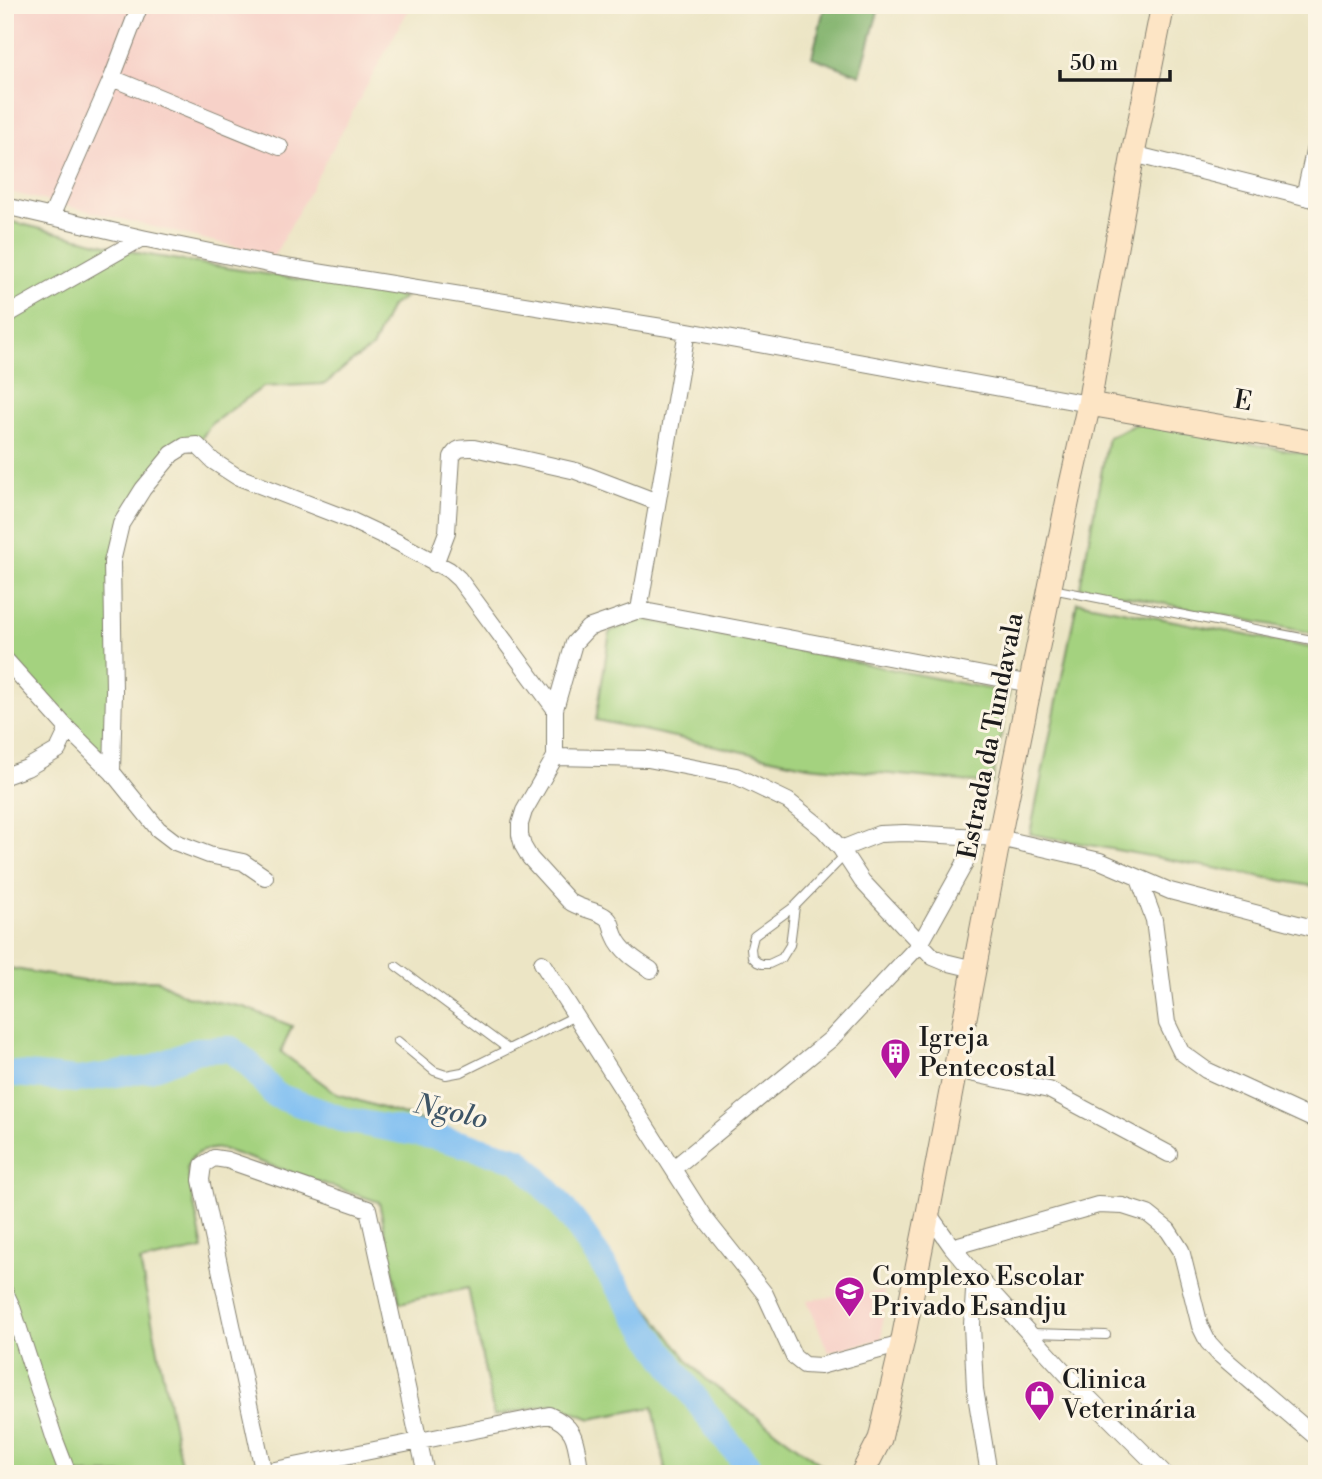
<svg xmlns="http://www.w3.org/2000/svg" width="1322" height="1479" font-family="'Libre Bodoni',serif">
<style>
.built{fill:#f7d1c8}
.green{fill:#a4d27f;stroke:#60774e;stroke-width:2}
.forest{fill:#83b46e;stroke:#506845;stroke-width:2}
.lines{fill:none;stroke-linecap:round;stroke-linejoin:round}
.river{stroke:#7dbef2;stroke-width:26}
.lane-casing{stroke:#848070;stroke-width:10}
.street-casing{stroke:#848070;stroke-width:18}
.secondary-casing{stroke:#848070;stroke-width:25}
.lane{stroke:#fff;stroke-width:8}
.street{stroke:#fff;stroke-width:16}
.secondary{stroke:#fde5c5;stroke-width:23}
.labels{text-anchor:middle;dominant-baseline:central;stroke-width:6;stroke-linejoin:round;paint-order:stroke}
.street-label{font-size:26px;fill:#1c1c1c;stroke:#fcf5e5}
.poi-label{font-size:26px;fill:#1c1c1c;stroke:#fcf5e5;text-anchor:start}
.water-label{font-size:28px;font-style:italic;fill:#3e5567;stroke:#fcf5e5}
</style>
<rect width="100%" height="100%" fill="#fcf5e5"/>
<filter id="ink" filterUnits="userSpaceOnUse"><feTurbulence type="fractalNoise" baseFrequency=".0143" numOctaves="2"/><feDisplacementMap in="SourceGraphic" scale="14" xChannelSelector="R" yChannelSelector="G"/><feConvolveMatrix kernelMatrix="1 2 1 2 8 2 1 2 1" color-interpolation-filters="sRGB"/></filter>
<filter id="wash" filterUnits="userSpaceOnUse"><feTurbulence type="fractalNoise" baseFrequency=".00686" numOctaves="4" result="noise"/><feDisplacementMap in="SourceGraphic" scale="28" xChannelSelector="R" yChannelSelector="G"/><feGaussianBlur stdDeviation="1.57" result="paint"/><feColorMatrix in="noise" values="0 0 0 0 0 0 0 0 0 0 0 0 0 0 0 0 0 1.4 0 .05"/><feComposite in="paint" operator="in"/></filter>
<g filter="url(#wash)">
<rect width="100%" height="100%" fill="#ece5c5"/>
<path class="built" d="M5,5H411L274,256L5,191Z
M884,1291L882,1339L828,1352L807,1300Z"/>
<path class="green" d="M5,220L143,254L405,297L391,306L372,348L351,362L325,384L263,387L211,424L197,445L185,446L121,524L112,772L5,659Z
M1138,423L1317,456V634L1080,587L1108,437Z
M1077,602L1317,649V887L1030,834Z
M643,619L1009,693L992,784L808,766L596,720L610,631Z
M9,968L83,981L157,980L186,996L244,1007L292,1026L281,1052L337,1094L505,1146L530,1158L559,1190L689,1362L708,1381L834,1474H666L653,1407L591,1419L553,1404L494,1416L468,1288L400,1303L379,1202L219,1148C202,1150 191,1152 187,1169L203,1249L140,1262L183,1474H5V970Z"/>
<path class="forest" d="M825,5H880L860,75L812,57Z"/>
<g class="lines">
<path class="river" d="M5,1073L77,1080L150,1069L198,1050L231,1049L249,1064L275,1095L341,1119L440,1138L519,1160L555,1198L578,1227L658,1347L722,1435L755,1474"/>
</g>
</g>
<g filter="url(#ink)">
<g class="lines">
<defs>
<path id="lane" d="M1052,589L1317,641
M795,906L754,936L751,948L752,957L757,962L762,964H769L782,958L790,945L795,906L845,855
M396,966L508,1049
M398,1041L434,1071L446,1075L462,1072L575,1016
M1032,1333L1106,1335"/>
<path id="street" d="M112,78L280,147
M1133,154L1317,200
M1304,197L1317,138
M5,206L142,238L273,265L687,331L1089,404
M51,217L112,78L140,5
M5,316L142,238
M687,331L639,610L1031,684
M435,564L447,532L452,457C457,447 463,448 474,448L576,471L657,502
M639,610L588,628L574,643L555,709V757L524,811L520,824V835L523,846L530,858L569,901C580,910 601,910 609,920C613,925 612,930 615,936C621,951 637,961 651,970
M5,659L68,729L112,772L158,829L175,842L209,855L243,862L265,877
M555,757L648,759L736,776L788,801L823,829L841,849L862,881L933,957L945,962L974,969
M112,772L114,691L112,562L121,524L143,489L172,454L185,446L197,445L213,461L236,476L350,520L397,542L449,570L459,579L555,709
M5,776L27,768L58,750L68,729
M841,849L879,834L905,833L999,838L1100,861L1170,891L1317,929
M1139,879L1154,920L1167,1023L1181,1052L1206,1070L1317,1121
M542,963L703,1216L765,1294L794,1357L804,1365L820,1366L902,1344
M956,1070L1049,1090L1169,1154
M674,1168L831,1039L920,944L964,865L974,838
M928,1213L952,1247L975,1274L1082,1391L1165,1474
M952,1247L1098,1205L1123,1206L1148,1214L1168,1230L1181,1250L1200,1326L1208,1342L1219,1354L1317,1438
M975,1274L972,1325L975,1389L989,1474
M5,1292L12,1307L55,1440L68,1474
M255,1474L549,1415C579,1428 575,1444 581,1474
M264,1474L201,1180L203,1165L214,1158L227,1160L368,1209L426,1474"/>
<path id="secondary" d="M1089,404L1317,443
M862,1474L880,1439L902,1344L928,1213L999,838L1071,484L1089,404L1103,319L1133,154L1163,5"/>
</defs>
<use href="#lane" class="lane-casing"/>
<use href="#street" class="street-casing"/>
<use href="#secondary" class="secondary-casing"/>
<use href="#lane" class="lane"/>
<use href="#street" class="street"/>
<use href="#secondary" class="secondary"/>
</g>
</g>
<defs>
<symbol id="building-pin" viewBox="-11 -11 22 30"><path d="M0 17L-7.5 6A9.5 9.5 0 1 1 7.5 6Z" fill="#b5179e" stroke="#fcf5e5"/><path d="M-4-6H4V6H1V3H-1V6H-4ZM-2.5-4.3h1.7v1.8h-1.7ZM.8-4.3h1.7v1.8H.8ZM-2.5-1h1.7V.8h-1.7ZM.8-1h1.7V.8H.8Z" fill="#fff"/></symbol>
<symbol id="school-pin" viewBox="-11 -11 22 30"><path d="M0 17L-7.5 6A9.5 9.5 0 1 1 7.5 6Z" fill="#b5179e" stroke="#fcf5e5"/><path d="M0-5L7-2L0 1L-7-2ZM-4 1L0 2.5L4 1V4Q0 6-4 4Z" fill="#fff"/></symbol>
<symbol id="shop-pin" viewBox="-11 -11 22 30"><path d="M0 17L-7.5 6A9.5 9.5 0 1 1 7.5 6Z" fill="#b5179e" stroke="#fcf5e5"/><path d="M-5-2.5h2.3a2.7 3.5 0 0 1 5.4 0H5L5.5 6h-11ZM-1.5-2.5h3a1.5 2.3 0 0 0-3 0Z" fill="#fff"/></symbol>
</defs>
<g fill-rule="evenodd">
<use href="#building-pin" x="878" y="1036" width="35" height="47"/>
<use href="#school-pin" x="832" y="1274" width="35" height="47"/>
<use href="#shop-pin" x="1022" y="1378" width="35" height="47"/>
</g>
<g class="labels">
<g class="street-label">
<text transform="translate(1243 401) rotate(10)">E</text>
<text transform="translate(991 736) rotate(-79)">Estrada da Tundavala</text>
</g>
<g class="poi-label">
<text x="919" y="1038">Igreja<tspan x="919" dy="30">Pentecostal</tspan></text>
<text x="872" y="1277">Complexo Escolar<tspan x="872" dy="30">Privado Esandju</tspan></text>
<text x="1062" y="1380">Clinica<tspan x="1062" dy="30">Veterinária</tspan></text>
</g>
<g class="water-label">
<text transform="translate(451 1112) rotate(13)">Ngolo</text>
</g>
</g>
<rect width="1322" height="1479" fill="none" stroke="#fcf5e5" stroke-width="28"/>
<path d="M1060 70v10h110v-10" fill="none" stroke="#1c1c1c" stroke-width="3.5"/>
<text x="1070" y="70" font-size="21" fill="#1c1c1c" stroke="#fcf5e5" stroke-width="5" paint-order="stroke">50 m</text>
</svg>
